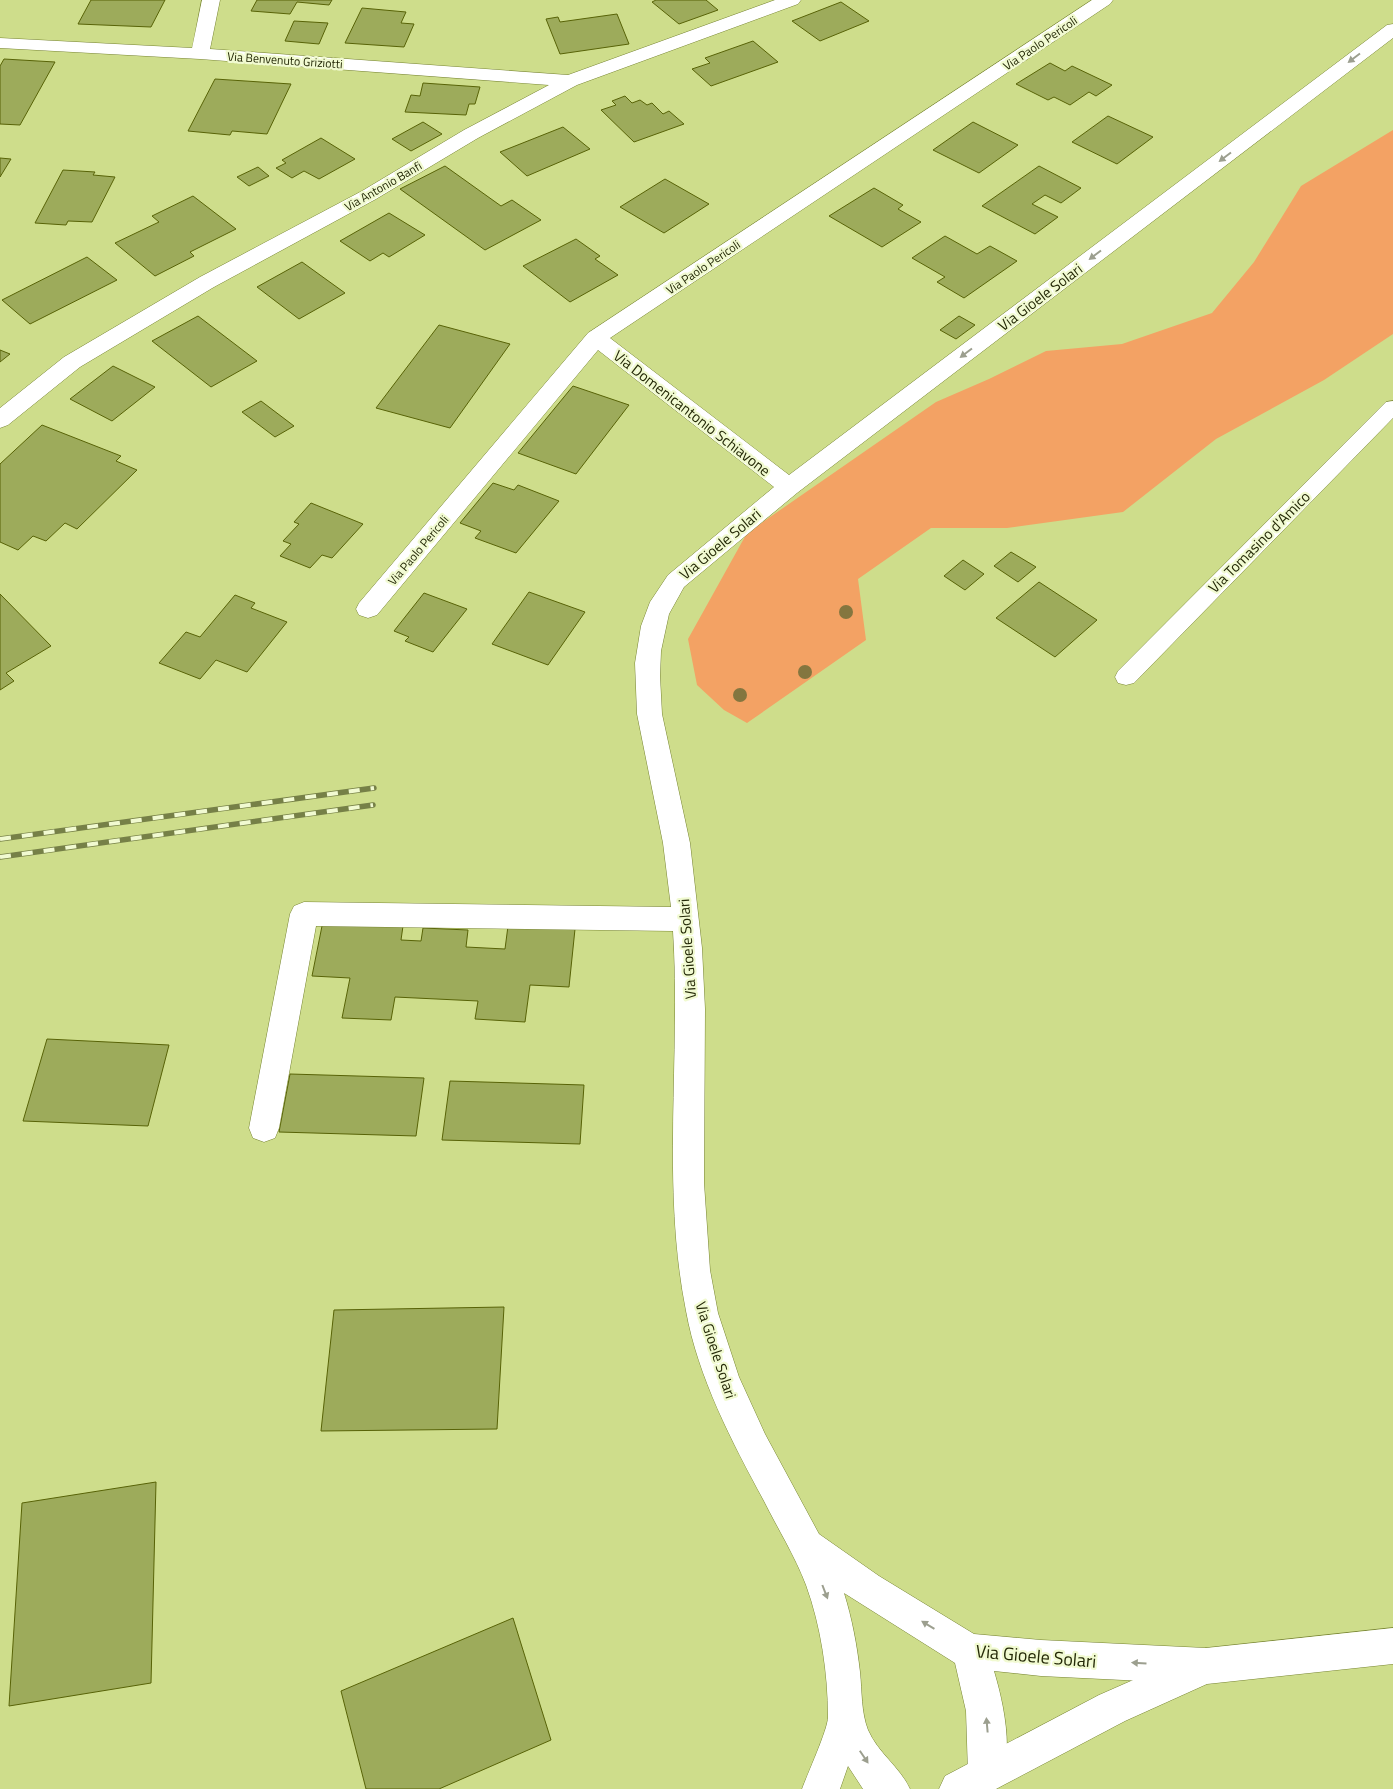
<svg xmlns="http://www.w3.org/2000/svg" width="1393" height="1789" font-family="'Titillium Web',sans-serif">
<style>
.green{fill:#f3a264}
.building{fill:#9dab5b;stroke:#586307}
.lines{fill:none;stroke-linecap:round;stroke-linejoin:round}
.service-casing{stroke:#778432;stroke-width:1}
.minor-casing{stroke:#778432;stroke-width:1}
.tertiary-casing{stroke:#778432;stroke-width:1}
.service{fill:#fff;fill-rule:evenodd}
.minor{fill:#fff;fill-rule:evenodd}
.tertiary{fill:#fff;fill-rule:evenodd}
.rail-casing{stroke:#768047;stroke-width:5.5}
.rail{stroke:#f1fad1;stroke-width:4;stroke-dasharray:11;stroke-linecap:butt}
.tree{fill:#84763f}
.oneway{fill:#9c9f8f}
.labels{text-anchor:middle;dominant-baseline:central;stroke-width:4.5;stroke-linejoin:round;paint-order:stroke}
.far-street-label{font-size:12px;fill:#242907;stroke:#f1fad1}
.street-label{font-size:15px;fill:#242907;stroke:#f1fad1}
.near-street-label{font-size:18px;fill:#242907;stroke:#f1fad1}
</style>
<rect width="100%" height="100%" fill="#cedd8b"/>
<path class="green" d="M1393,130V334L1324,380L1216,439L1123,512L1007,528H931L858,579L866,640L747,723L724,710L697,685L688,639L747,533L936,402L989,379L1046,351L1122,344L1212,313L1254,262L1301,186Z"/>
<path class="building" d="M91,0H165L151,27L78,24Z
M257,0H332L329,5L297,2L290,14L251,11Z
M656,0H706L718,10L679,24L652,2Z
M841,2L869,21L820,41L792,21Z
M362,8L406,12L401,23L414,24L404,47L345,43Z
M617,14L629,44L560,54L546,19L558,17L560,22Z
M294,21L328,23L319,44L285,41Z
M753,41L778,62L711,86L692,69L710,63L705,58Z
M4,59L55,62L20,125L0,124V66Z
M1050,63L1065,71L1072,66L1112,85L1096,96L1089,92L1070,105L1054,97L1048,100L1016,84Z
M215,79L291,84L267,134L232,131L230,135L188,131Z
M423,83L480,87L475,104H469L466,115L405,112L411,95L420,96Z
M625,96L632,103L640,100L647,105L652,103L663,114L669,111L684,124L634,142L601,110L616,105L612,101Z
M1108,116L1153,137L1117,164L1072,142Z
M423,122L442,134L411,151L392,139Z
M973,122L1018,145L979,173L933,150Z
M563,127L590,149L527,176L500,152Z
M321,138L355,159L319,179L304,171L292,178L276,168L286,163L282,160Z
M0,158L11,159L0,177Z
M445,166L501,206L512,200L541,220L485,250L400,189Z
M1039,166L1081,188L1061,203L1045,195L1032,204L1058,217L1035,234L982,206Z
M258,167L269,176L249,186L237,177Z
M63,170L95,172L93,175L115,177L92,222L68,221L66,225L35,223Z
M665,179L709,204L664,233L620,207Z
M874,188L903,205L898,209L921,222L882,247L829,216Z
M193,196L236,229L190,252L194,256L155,276L115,243L159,222L152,216Z
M389,213L425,235L389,257L383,253L370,261L340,241Z
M945,236L977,254L990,246L1017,261L964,298L937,282L945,277L912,258Z
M576,239L600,256L595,259L618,275L570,302L523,266Z
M87,257L117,280L30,324L2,300Z
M302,262L345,293L299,319L257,287Z
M198,316L257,361L211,387L152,341Z
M959,316L975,325L956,339L940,330Z
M439,325L510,344L450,428L376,408Z
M0,350L10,354L0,362Z
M113,366L155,387L112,421L70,399Z
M573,386L629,405L576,474L518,453Z
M261,401L294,426L275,437L242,412Z
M42,425L121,456L116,461L137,470L77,529L65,523L46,541L33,536L18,550L0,542V464Z
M493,483L514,490L518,485L559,501L516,553L475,538L481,531L460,523Z
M311,503L363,524L332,558L322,555L310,568L280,556L291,544L283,541L299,524L294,522Z
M1011,552L1036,567L1018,582L994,566Z
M963,560L984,574L965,590L944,576Z
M1039,582L1097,620L1055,657L996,618Z
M529,592L585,612L548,665L492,644Z
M424,593L467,609L433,652L405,641L409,637L394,631Z
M0,594L51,646L6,673L14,681L0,690Z
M235,595L255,603L251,608L287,622L247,672L216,660L200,679L159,663L186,632L200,637Z
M324,916L404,919L401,940L421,941L423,928L468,930L466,947L505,949L508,926L575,929L569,987L530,985L525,1022L475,1019L478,1001L395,997L391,1020L342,1018L350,978L312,976Z
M47,1039L169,1045L148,1126L23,1121Z
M290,1074L424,1078L416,1136L279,1132Z
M450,1081L584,1085L580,1144L442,1140Z
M504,1307L497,1429L321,1431L334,1310Z
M156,1482L151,1683L9,1706L22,1503Z
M513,1618L551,1740L439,1789H366L341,1691Z"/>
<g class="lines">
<defs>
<path id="service" d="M1393,401V418L1134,683L1126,685L1118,683L1115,677L1118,671L1386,402Z"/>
<path id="minor" d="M202,0H220L210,49L568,75L775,0H801L798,4L577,85L478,138L376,199L214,287L80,367L8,425L0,428V408L64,357L200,277L362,191L464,130L549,85L200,59L0,48V38L192,48Z
M1092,0H1113L1110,4L610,338L789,475L1387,25L1393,24V38L797,493L684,587L669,614L661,651L660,676L662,714L690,843L702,948L705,1009L704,1183L710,1270L718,1313L739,1377L765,1434L819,1534L879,1576L974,1634L1041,1640L1206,1648L1219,1653L1224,1666L1219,1679L1206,1684L1041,1676L994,1671C1004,1705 1014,1752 1000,1786C991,1789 983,1789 974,1786L968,1773L966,1711L955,1663L844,1593C852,1619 857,1645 860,1672C862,1691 861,1712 868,1730C878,1753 900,1767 910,1789H863L848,1766L840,1789H802C807,1775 828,1729 828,1717C828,1674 821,1626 806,1585C795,1556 778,1529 764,1501C732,1442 698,1377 686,1311C661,1186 681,1057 673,931L316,926L279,1128L275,1138L264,1142L253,1138L249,1128L290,914L294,906L304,902L671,907L663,843L637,714L635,663L641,626L650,602L668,575L774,487L598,350L377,615L368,618L359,615L356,609L359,603L588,333Z"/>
<path id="tertiary" d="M1393,1628V1664L1207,1684L1125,1721L996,1789H939L945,1776L1099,1695L1206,1648Z"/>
</defs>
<use href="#service" class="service-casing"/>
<use href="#minor" class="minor-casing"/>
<use href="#tertiary" class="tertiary-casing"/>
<use href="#service" class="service"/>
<use href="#minor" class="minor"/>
<use href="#tertiary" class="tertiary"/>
<defs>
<path id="rail" d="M0,839L374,788
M0,857L373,805"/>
</defs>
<use href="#rail" class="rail-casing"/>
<use href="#rail" class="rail"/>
</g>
<g class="tree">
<circle cx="846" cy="612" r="7"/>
<circle cx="805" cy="672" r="7"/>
<circle cx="740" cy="695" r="7"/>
</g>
<defs><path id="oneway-solid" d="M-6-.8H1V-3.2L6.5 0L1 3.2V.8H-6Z" transform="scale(1.25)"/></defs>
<g class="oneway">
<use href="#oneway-solid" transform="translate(1354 58) rotate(143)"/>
<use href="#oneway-solid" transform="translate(1225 157) rotate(143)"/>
<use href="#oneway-solid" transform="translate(1095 255) rotate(143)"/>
<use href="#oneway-solid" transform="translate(966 353) rotate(143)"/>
<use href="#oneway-solid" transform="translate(825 1592) rotate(69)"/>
<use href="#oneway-solid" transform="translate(928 1625) rotate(-149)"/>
<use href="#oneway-solid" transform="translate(1139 1663) rotate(-177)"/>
<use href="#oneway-solid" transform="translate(987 1725) rotate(-95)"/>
<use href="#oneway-solid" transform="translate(864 1757) rotate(56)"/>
</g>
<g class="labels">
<g class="far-street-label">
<text transform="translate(1040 43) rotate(-34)">Via Paolo Pericoli</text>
<text transform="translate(285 60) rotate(4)">Via Benvenuto Griziotti</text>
<text transform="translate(383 186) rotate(-30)">Via Antonio Banfi</text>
<text transform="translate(703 267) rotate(-34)">Via Paolo Pericoli</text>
<text transform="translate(418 550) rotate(-50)">Via Paolo Pericoli</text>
</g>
<g class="street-label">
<text transform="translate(1040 297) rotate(-37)">Via Gioele Solari</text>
<text transform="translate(692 413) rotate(38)">Via Domenicantonio Schiavone</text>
<text transform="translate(1259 542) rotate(-45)">Via Tomasino d'Amico</text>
<text transform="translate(720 544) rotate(-40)">Via Gioele Solari</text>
<text transform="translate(687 949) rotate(-94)">Via Gioele Solari</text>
<text transform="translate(716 1350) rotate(72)">Via Gioele Solari</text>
</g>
<g class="near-street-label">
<text transform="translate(1036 1656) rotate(5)">Via Gioele Solari</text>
</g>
</g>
</svg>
